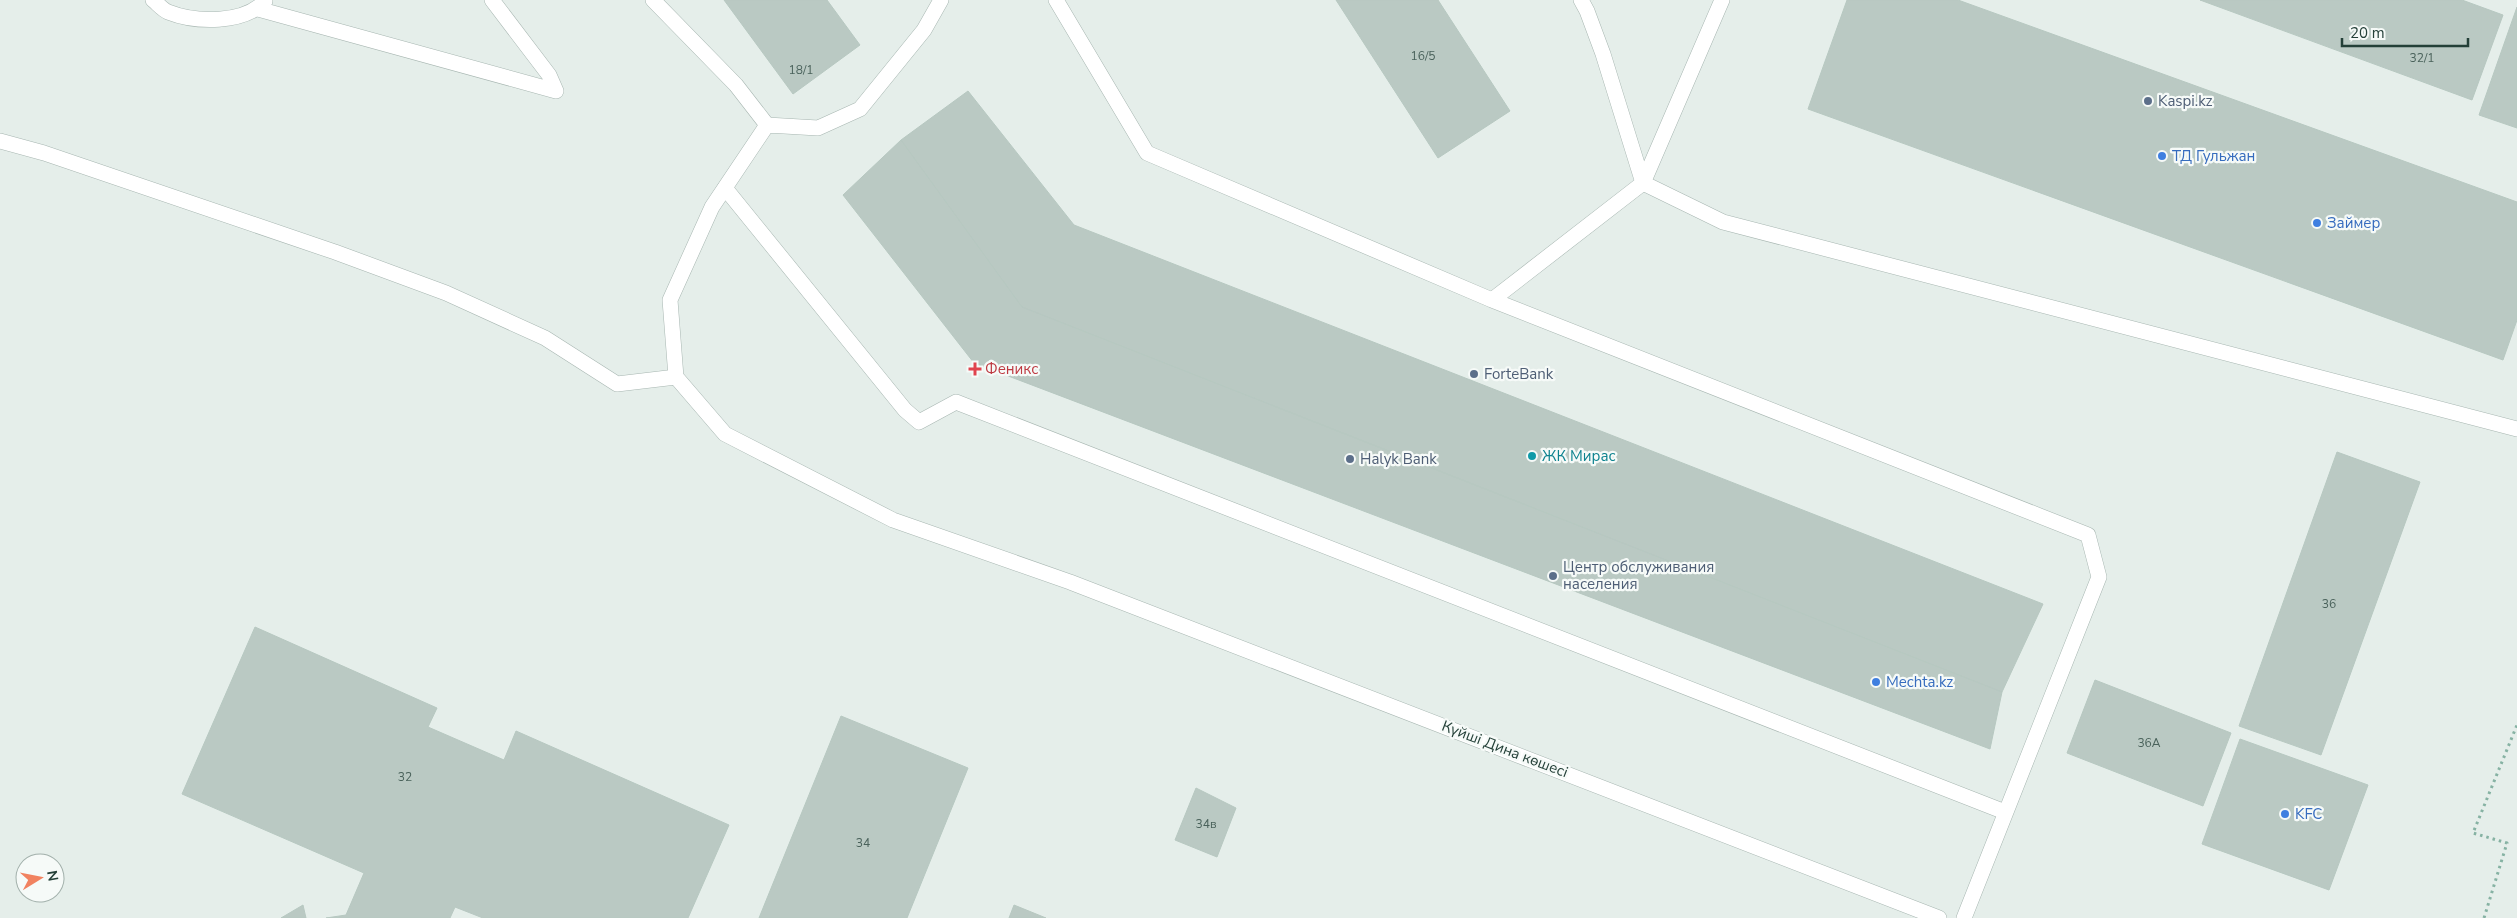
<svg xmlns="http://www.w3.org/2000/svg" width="2517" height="918" font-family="'Nunito Sans',sans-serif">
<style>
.building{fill:#bac9c3;stroke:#b7c8c1}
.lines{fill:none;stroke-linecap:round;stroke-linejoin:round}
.service-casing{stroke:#a7b6b1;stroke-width:16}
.minor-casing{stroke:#a7b6b1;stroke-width:16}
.path{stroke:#86b2a3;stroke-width:3;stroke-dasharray:2.5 4;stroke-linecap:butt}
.service{stroke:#fff;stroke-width:15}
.minor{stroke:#fff;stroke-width:15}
.service-dot{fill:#5c6f8a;stroke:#f6faf8;stroke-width:2}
.shop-dot{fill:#3f7fe0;stroke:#f6faf8;stroke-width:2}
.health-dot{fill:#e0444e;stroke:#f6faf8;stroke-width:2}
.culture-dot{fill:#0f9aa8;stroke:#f6faf8;stroke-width:2}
.labels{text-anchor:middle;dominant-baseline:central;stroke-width:4.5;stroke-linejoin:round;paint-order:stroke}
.number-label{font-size:12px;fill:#4a625b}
.service-label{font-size:15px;fill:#4e5e75;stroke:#f6faf8;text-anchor:start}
.shop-label{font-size:15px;fill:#366cbe;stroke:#f6faf8;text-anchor:start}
.health-label{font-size:15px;fill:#be3a42;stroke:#f6faf8;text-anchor:start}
.culture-label{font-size:15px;fill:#0d838f;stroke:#f6faf8;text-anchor:start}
.street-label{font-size:15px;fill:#244038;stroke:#f6faf8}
</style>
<rect width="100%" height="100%" fill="#e5eeea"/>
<path class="building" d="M724,0H827L860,45L793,94Z
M1336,0H1438L1510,111L1438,158Z
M1847,0H1958L2517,202V320L2503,360L1808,109Z
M2200,0H2462L2503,15L2472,100Z
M2517,7V128L2479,115Z
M968,91L1074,225L2043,604L2002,692L1022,307L901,140Z
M901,140L1022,307L2002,692L1990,749L974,363L843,195Z
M2337,452L2420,482L2321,755L2239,726Z
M255,627L437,708L428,727L504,760L516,731L729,825L688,918H483L455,907L450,918H326L346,915L364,873L182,794Z
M2095,680L2231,733L2203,806L2067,753Z
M841,716L968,768L907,918H759Z
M2240,739L2368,785L2329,890L2202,844Z
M1196,788L1236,808L1217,857L1175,840Z
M303,905L306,918H281Z
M1014,905L1046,918H1009Z"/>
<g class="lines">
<defs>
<path id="service" d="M153,0C158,4 163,10 168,12C196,23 244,24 265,1
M653,0L736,85L767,125
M258,9L556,91L549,75L492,0
M0,141L44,153L335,252L446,293L545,338L617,384L676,377
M725,188L905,410L919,422L956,402L2005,812"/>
<path id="minor" d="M941,0L924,30L860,109L818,128L767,125L712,207L670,300L676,377L725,434L893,520L1070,582L1939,918
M1056,0L1147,153L1492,300L2088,535L2099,577L1964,918
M1581,0L1587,11L1603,54L1643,183L1723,222L2517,429
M1492,300L1643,183L1722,0"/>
</defs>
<use href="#service" class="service-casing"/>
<use href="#minor" class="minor-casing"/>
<path class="path" d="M2484,918L2507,843L2473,833L2517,725"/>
<use href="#service" class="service"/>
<use href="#minor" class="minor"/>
</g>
<g class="service-dot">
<circle cx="2148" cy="101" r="5"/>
<circle cx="1474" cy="374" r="5"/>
<circle cx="1350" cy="459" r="5"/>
<circle cx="1553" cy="576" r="5"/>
</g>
<g class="shop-dot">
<circle cx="2162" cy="156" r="5"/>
<circle cx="2317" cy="223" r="5"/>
<circle cx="1876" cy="682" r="5"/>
<circle cx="2285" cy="814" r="5"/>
</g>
<path class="health-dot" d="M972.5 361.5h5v5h5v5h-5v5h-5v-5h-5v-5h5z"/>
<circle class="culture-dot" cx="1532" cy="456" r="5"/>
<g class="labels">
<g class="number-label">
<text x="1423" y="56">16/5</text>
<text x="2422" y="58">32/1</text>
<text x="801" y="70">18/1</text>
<text x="2329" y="604">36</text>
<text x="2149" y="743">36А</text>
<text x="405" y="777">32</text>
<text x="1206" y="824">34в</text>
<text x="863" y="843">34</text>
</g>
<g class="service-label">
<text x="2158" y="101">Kaspi.kz</text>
<text x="1484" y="374">ForteBank</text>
<text x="1360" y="459">Halyk Bank</text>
<text x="1563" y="567">Центр обслуживания<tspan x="1563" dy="17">населения</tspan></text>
</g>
<g class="shop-label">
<text x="2172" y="156">ТД Гульжан</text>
<text x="2327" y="223">Займер</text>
<text x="1886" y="682">Mechta.kz</text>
<text x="2295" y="814">KFC</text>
</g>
<g class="health-label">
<text x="985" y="369">Феникс</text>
</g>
<g class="culture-label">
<text x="1542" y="456">ЖК Мирас</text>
</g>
<g class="street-label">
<text transform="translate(1505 749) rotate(21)">Күйші Дина көшесі</text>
</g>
</g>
<g transform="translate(40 878) rotate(80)"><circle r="24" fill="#f6faf8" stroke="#a2b0ab"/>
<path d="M0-4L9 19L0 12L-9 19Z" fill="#f18260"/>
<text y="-8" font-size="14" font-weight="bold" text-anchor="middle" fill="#244038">N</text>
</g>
<path d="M2342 38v8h126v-8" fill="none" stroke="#244038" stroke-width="2.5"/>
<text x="2350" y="38" font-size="15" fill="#244038" stroke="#f6faf8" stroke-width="4" paint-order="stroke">20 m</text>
</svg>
